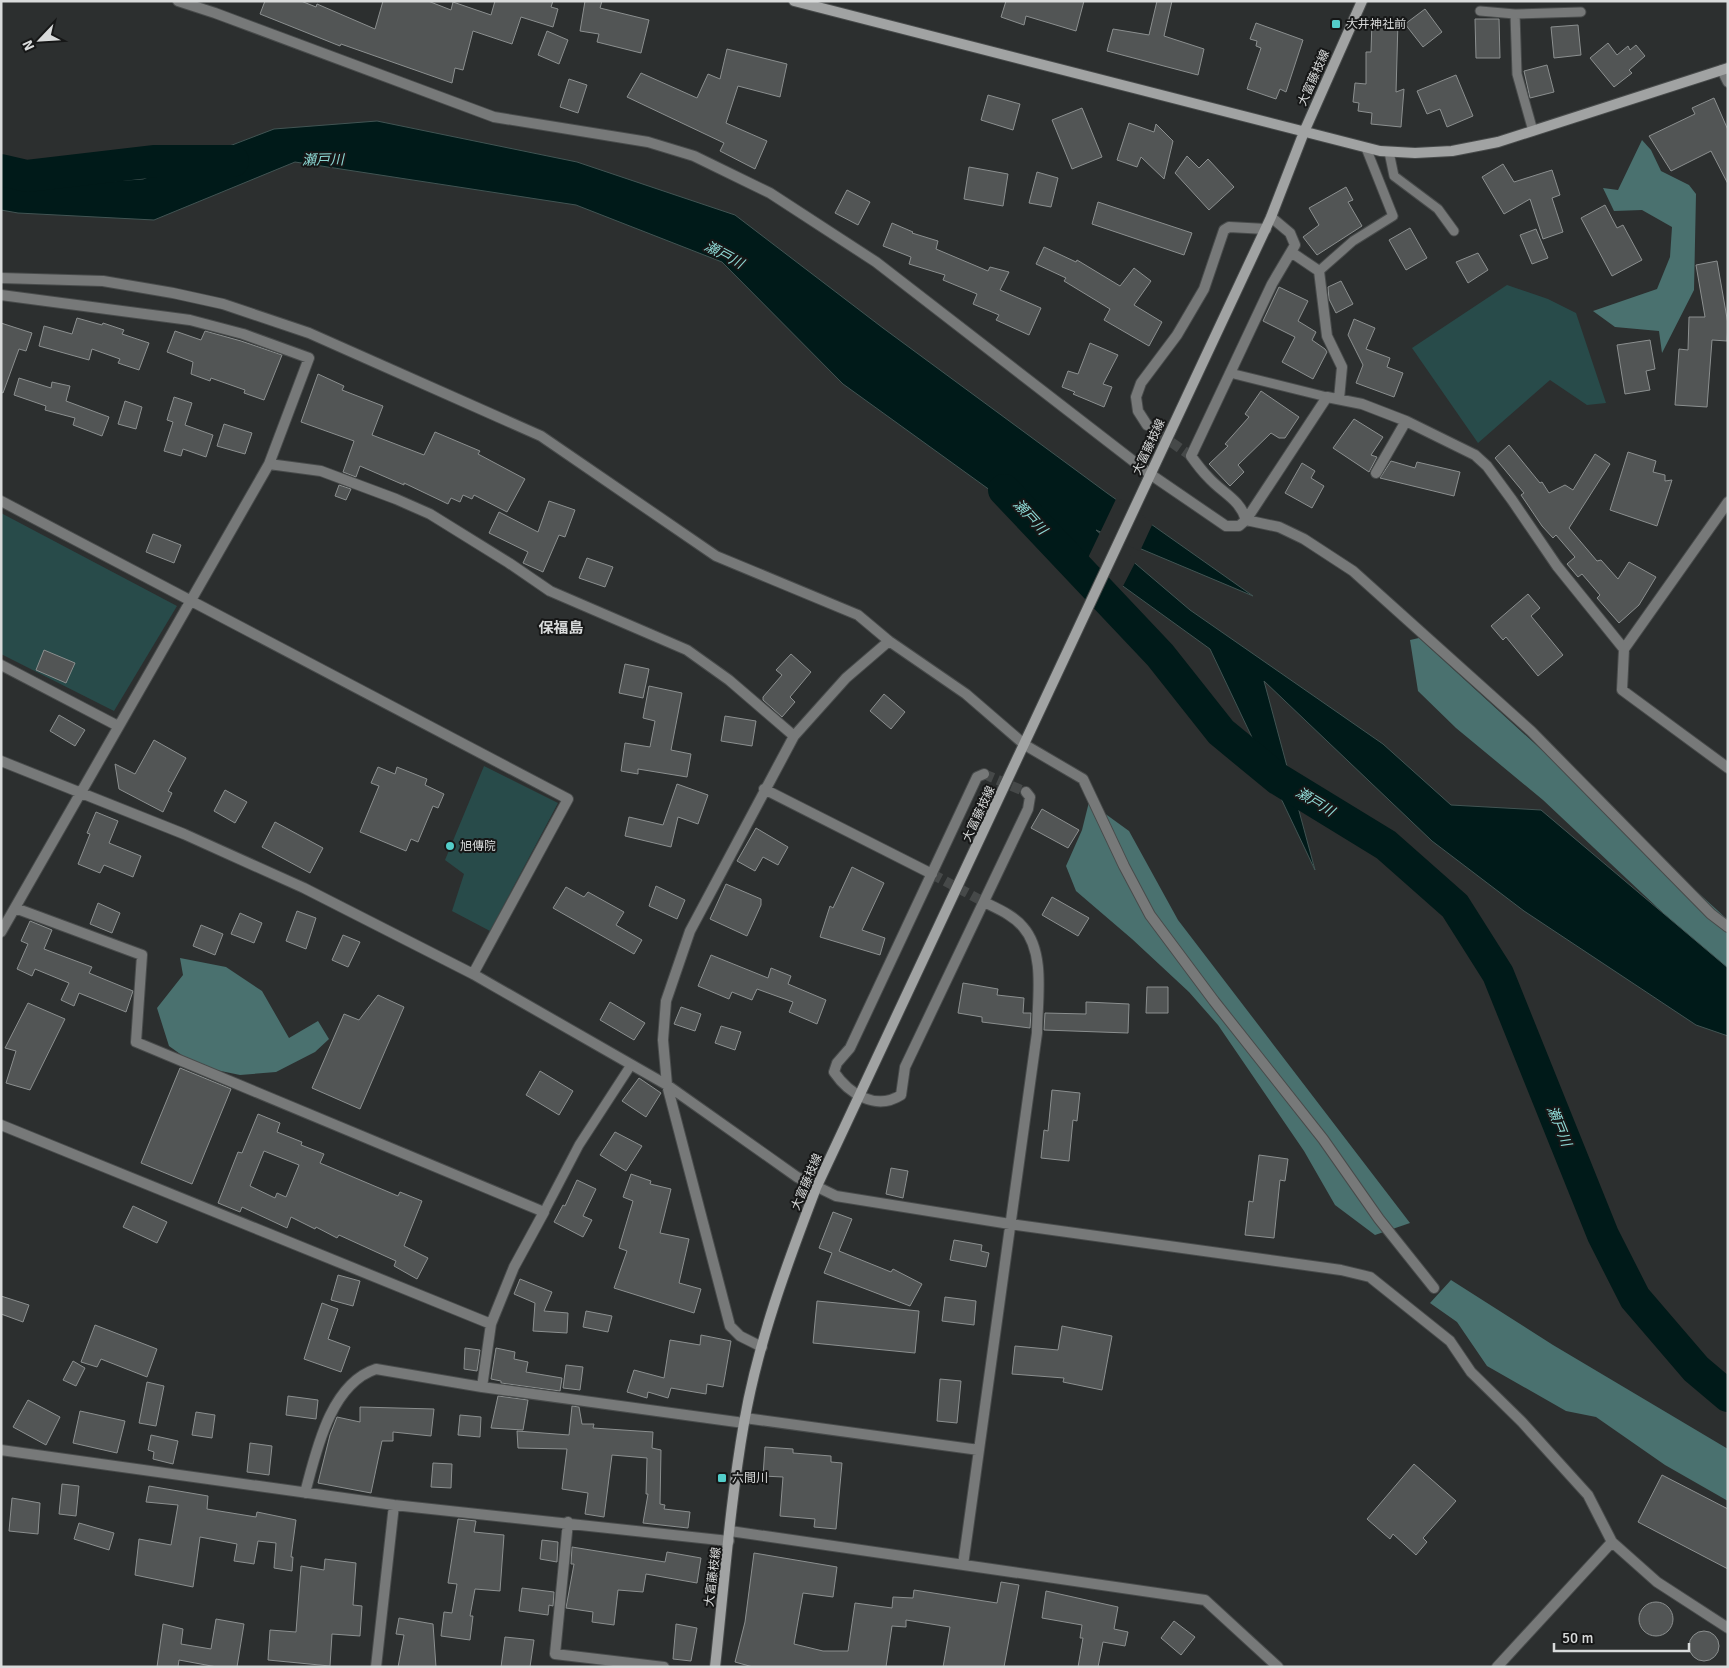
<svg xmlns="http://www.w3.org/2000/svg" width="1729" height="1668" font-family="Signika,'Noto Sans JP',sans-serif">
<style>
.green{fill:#284b4a}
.forest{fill:#4a716f}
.water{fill:#001a19;stroke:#415453}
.pier{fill:#2c2f2f}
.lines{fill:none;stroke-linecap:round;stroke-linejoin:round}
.river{stroke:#001a19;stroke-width:32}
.building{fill:#525555;stroke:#8b8f8f;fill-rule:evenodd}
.street-tunnel{stroke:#464949;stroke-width:10;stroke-dasharray:10 5;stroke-linecap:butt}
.lane-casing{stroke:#484b4b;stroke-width:11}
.street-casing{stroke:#484b4b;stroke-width:12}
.secondary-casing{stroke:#484b4b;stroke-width:12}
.lane{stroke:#777979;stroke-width:9}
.street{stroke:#777979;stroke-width:10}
.secondary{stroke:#a1a3a3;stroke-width:10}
.poi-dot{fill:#53cdc9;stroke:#161717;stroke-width:2}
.labels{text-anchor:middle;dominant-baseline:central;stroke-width:4;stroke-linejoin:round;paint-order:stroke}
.poi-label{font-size:12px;fill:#d9dbdb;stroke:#161717;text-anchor:start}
.street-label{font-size:12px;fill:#d9dbdb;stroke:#161717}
.water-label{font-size:14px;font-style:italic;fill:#8ed9d5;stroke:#161717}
.quarter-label{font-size:15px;font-weight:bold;fill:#d9dbdb;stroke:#161717}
</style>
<rect width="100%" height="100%" fill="#2c2f2f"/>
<path class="green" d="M1507,285L1548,299L1576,313L1606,403L1587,405L1550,380L1478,443L1412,348Z
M1,513L177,606L114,711L1,654Z
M484,766L558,803L490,931L452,911L464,874L445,860Z"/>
<path class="forest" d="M1642,140L1651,150L1661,171L1689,185L1696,194L1694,290L1662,353L1659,331L1615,327L1593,311L1657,289L1670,257L1672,227L1642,210L1614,211L1603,188L1618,190Z
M1419,638L1728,920V974L1543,800L1456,728L1418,691L1410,640Z
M1089,802L1129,831L1178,920L1410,1223L1375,1235L1335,1205L1304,1151L1218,1025L1189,992L1132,939L1076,891L1066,866L1082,830Z
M180,958L226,967L262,991L289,1038L318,1021L329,1039L315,1052L276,1072L240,1075L197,1066L169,1046L157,1008L183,975Z
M1451,1280L1553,1345L1728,1449V1501L1665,1465L1596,1417L1566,1411L1487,1366L1457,1322L1430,1303Z"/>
<path class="water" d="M377,121L577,162L735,215L883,328L1107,493L1253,596L1096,530L1190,610L1383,744L1451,805L1541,810L1728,968V1036L1696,1025L1524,911L1432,841L1264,681L1315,870L1210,649L843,384L722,262L576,205L295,162L154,220L18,213L1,210V174L42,185L143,179L274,129Z"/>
<path class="pier" d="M1117,497L1153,523L1140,551L1108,537L1136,561L1122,588L1086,562Z"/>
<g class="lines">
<path class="river" d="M1,170L27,176L155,161H233
M1004,490L1160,655L1221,732L1278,779L1386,845L1455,906L1498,974L1603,1235L1635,1298L1696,1369L1728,1396"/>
</g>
<path class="building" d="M265,1H301L316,7L317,4L375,29L383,1H428L451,10L453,2L491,15L495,1H553L551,7L558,9L553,27L521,17L512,44L473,31L463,70L455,68L452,83L341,44L340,46L260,14Z
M585,1H602L600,8L649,20L641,53L597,42L599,34L580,31Z
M1006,1H1084L1076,31L1026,16L1024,25L1001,17Z
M1157,1H1172L1164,36L1204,49L1198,75L1107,51L1113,29L1149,35Z
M1425,9L1442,32L1423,47L1405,24Z
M1475,19H1499L1500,58H1476Z
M1372,20L1398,21L1396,92L1404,89L1401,127L1371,124L1372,113L1358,111L1359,103L1353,102L1355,83L1366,84V52H1371Z
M1256,23L1303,40L1286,92L1280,89L1276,99L1247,89L1261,48L1256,46L1257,41L1250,39Z
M1578,25L1581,55L1554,58L1551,27Z
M547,31L568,40L559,64L538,55Z
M1608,43L1617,55L1628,46L1630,50L1636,45L1645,56L1629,70L1632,73L1614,87L1590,58Z
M727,49L787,64L780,97L738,86L726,123L767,141L755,169L720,151L724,143L627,97L641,73L697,98L708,74L720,79Z
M1547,65L1554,92L1530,98L1524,71Z
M1456,75L1473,116L1447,127L1440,109L1427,114L1417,91Z
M569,79L587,85L578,113L560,107Z
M988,95L1020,104L1013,130L981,120Z
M1714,98L1728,130V184L1711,151L1671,171L1649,136L1695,114L1692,108Z
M1082,108L1102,157L1072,169L1052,120Z
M1129,123L1154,132L1156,124L1173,141L1164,179L1141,157L1137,167L1117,160Z
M1187,156L1199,168L1208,159L1234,187L1209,210L1175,173Z
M1503,164L1514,182L1552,170L1560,195L1552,198L1563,232L1543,239L1530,199L1504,214L1482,177Z
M969,167L1008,174L1003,206L964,199Z
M1037,172L1058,178L1051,207L1029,203Z
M1346,187L1353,200L1348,202L1362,226L1317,255L1303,237L1319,225L1309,208Z
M847,190L870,202L858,225L835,213Z
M1098,202L1192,233L1184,255L1092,224Z
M1605,205L1617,228L1623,225L1642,260L1612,276L1581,218Z
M892,223L913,232L912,233L938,241L936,249L988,271L990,267L1009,272L1000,290L1041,308L1029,335L996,320L999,315L973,304L977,294L943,280L945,275L909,264L911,257L883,246Z
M1410,228L1427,258L1406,270L1389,240Z
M1536,229L1548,258L1532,264L1520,235Z
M1044,247L1076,262L1077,260L1120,286L1134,268L1151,281L1134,305L1162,322L1149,346L1104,320L1110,309L1064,281L1066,278L1036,264Z
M1478,253L1488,270L1468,283L1456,262Z
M1717,261L1728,324L1727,341L1712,340L1707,407L1675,405L1679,349L1688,350L1689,317H1705L1696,265Z
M1341,281L1353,304L1336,313L1329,299L1328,287Z
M1279,287L1308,301L1298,321L1316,332L1312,340L1325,349L1327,352L1313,379L1282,362L1295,337L1263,321Z
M77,318L102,325L103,323L124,330L122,334L149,343L139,370L118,363L120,359L92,349L89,360L39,346L44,326L72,334Z
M1354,319L1375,328L1366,349L1390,358L1387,367L1403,373L1394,397L1356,383L1363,365L1348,335Z
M1,323L32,333L26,351L19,349L3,393L1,392Z
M175,331L201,340L205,331L241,341L282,355L264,400L244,393L245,390L211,378L210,381L191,374L193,362L167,352Z
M1650,340L1655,369L1646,371L1650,390L1625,394L1617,345Z
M1090,343L1118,355L1103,384L1112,387L1104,407L1073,394L1075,392L1062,387L1068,371L1078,374Z
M318,374L344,386L342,390L383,406L372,435L424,455L435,432L480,451L478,454L525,479L507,512L474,495L472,499L463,495L460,502L451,498L448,504L404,483V485L360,466L356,477L343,472L354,441L301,422Z
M19,378L51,388L52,382L70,386L66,401L109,417L102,436L73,425L75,418L45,410L46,406L14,395Z
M1261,391L1299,417L1285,438H1279L1271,433L1238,465L1244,472L1230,486L1209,464L1228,446L1225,444L1249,417L1245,414Z
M174,397L192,403L185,425L213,435L206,457L183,449L181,456L164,451L173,422L167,420Z
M125,401L142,407L136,429L118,424Z
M1354,419L1383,437L1371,455L1377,457L1369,472L1333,448Z
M224,424L252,433L245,454L217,446Z
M1509,445L1540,483L1542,482L1549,493L1565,485L1573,490L1595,454L1610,464L1569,528L1597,561L1601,560L1618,579L1629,562L1656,577L1639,605L1619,623L1597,598L1600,595L1582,574L1578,577L1567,564L1575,557L1556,535L1553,538L1542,526L1521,495L1524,493L1495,458Z
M1628,452L1656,461L1653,472L1665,475V481L1672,480L1657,526L1610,510Z
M1391,461L1415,468L1417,462L1460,472L1454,496L1380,478Z
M1302,463L1315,471L1311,478L1324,486L1312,508L1285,493Z
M339,485L351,489L346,500L335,496Z
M549,501L575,510L565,537L559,535L543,572L523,563L528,552L489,533L499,512L538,532Z
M153,534L181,545L174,563L146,552Z
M587,558L613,567L605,587L579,578Z
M1528,594L1540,608L1531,616L1563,655L1538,676L1506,637L1503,640L1491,626Z
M44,650L75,663L66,683L36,670Z
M791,654L811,672L790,697L795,702L782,717L763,700V697L782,675L776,670Z
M625,664L649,669L643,698L619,693Z
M649,686L682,693L671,750L691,754L687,777L638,769V774L621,771L625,743L650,747L655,721L643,718Z
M884,694L905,712L891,729L870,711Z
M59,715L85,730L75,746L50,731Z
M725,716L756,721L752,746L721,741Z
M154,740L186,758L168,791L172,793L163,812L119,789L115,764L135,774Z
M378,767L395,774L397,767L427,779L425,785L444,794L438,808L433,806L418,842L411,839L406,851L360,832L379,786L371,783Z
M677,784L708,795L698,824L678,817L671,847L625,836L629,817L663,825Z
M225,790L247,802L235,823L214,811Z
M1042,809L1079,830L1068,848L1031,828Z
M96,812L118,821L109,843L141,856L133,877L104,865L100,873L78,864L90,834L87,833Z
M275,822L323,848L310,873L262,847Z
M756,828L788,847L778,865L763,857L755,871L737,861Z
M852,867L884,883L862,930L885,938L880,955L820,937L830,906L833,908Z
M726,884L761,899V905L747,936L710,919Z
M656,886L685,900L677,919L649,906Z
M566,887L584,897L588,892L624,912L616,925L642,940L634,954L553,908Z
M1052,897L1089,918L1078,936L1042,915Z
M98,903L120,913L112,933L90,924Z
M297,911L316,918L306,949L286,941Z
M240,913L262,923L254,943L231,934Z
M30,921L52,930L44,949L92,967L89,973L133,991L126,1012L79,993L74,1006L61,1000L69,983L35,969L32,976L17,969L28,944L21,941Z
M201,925L223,934L215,955L193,946Z
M343,935L360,942L348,967L332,960Z
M711,955L768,978L771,968L791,976L788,984L826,1000L817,1024L789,1012L793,1002L757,989L752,1000L732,992L729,999L698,986Z
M963,983L998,989L997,995L1024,998L1023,1013H1031L1030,1028L982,1022V1017L958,1013Z
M1147,987H1168V1013H1146Z
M378,995L404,1007L360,1109L312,1088L344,1014L359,1020Z
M610,1002L645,1023L634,1040L600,1020Z
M1086,1002L1129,1004L1128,1033L1044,1030L1045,1013L1086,1014Z
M28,1003L65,1019L30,1090L6,1083L16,1051L5,1048Z
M681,1007L701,1014L695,1031L674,1024Z
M721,1026L741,1032L735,1050L715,1043Z
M180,1068L231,1089L192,1184L141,1163Z
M540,1071L573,1091L559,1115L526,1095Z
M639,1078L661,1093L646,1117L622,1101Z
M1052,1090L1080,1093L1077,1121L1073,1120L1069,1161L1041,1158L1044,1130L1048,1131Z
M258,1114L280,1123L277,1132L302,1142L301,1145L324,1154L320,1163L398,1196L400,1192L422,1201L404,1246L428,1258L417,1279L394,1266L396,1261L339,1235L337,1238L316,1227L315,1229L291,1217L287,1228L242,1207L240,1212L218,1203L238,1152L242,1153ZM264,1151L299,1165L286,1197L277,1193L275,1198L250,1186Z
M615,1132L642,1146L626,1171L600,1155Z
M1259,1155L1288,1159L1285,1181L1280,1180L1274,1238L1245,1235L1249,1201L1253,1202Z
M891,1168L908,1171L903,1198L886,1194Z
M631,1174L651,1181L650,1184L671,1189L660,1233L689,1239L679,1283L701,1289L694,1313L614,1288L627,1251L619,1248L633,1201L623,1197Z
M577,1180L596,1189L583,1216L592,1220L583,1237L554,1222L563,1205L565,1206Z
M133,1206L167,1222L157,1243L123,1227Z
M833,1212L852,1219L839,1251L891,1272L893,1269L922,1284L910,1306L824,1273L832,1253L819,1248Z
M954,1240L982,1245L981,1251L989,1253L986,1267L950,1260Z
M338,1275L360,1281L353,1306L331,1300Z
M520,1279L552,1292L544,1311L568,1313L567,1333L533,1331L535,1303L514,1294Z
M1,1296L29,1305L23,1322L1,1314Z
M945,1297L976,1301L974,1325L942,1321Z
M817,1301L919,1311L915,1353L813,1343Z
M322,1303L338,1309L328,1339L350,1347L341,1372L304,1359Z
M586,1311L612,1316L608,1332L583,1327Z
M95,1325L157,1349L147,1377L101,1359L97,1367L81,1362Z
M1062,1326L1112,1336L1102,1390L1063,1382L1064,1378L1012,1374L1015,1346L1058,1350Z
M701,1335L731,1341L723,1387L707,1384L706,1394L671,1388L668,1398L648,1392L647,1398L627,1392L634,1370L664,1378L670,1340L700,1345Z
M465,1348L480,1350L477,1371L464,1369Z
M496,1348L515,1352L514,1359L528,1362L526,1372L562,1378L560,1391L501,1383V1381L491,1379Z
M73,1361L85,1368L76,1386L63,1380Z
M566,1365L583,1367L580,1390L563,1388Z
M940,1379L961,1381L957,1423L937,1421Z
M147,1382L164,1386L156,1426L139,1423Z
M288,1396L318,1400L316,1419L286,1415Z
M498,1396L528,1400L523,1430L491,1428Z
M28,1400L60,1417L46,1445L13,1427Z
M572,1406L579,1407L582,1424H594L593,1428L653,1432L652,1448L661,1450L660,1504L665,1505L664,1509L690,1512L688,1528L643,1523L648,1494H646L647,1458L612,1455L604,1517L585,1514L588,1493L562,1489L567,1449L518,1448L517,1431L569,1435Z
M360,1407L434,1409L431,1436L393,1432V1441H382L371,1493L318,1483L330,1435L337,1417L360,1422Z
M80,1411L125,1421L117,1453L73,1443Z
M196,1412L215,1415L212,1438L192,1435Z
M460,1415L481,1417L480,1437L458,1435Z
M151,1435L178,1441L173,1464L153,1459L154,1452L148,1450Z
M250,1443L272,1446L269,1475L247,1472Z
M765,1447L793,1449V1453L831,1456V1462L842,1463L836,1529L814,1527L815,1519L780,1516L783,1477L763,1476Z
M433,1463L452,1464L451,1488L431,1487Z
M1414,1464L1456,1501L1423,1538L1427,1542L1416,1555L1393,1534L1390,1539L1367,1519Z
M1662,1475L1728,1509V1569L1638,1522Z
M62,1484L79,1486L76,1516L59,1514Z
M149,1486L208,1496L207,1509L256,1517L257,1512L296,1520L291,1557H293L292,1571L274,1568L276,1543L258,1541L254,1564L248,1563L234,1561L237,1544L200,1537L193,1587L135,1575L139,1539L171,1545L178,1505L146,1502Z
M12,1498L40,1503L38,1534L9,1531Z
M458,1519L476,1521L474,1532L504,1535L500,1591L475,1589L470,1616H473L470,1640L441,1636L444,1612L452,1613L457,1584L448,1583Z
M79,1523L114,1533L109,1550L74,1539Z
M542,1540L558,1542L557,1562L540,1559Z
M572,1547L665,1562L667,1552L701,1558L697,1583L646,1574L643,1592L618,1590L614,1625L592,1622L593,1612L566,1608L574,1564H571Z
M754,1553L837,1567L833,1597L803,1593L794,1644L823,1651H848L855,1603L892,1608L893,1597L913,1598L914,1590L997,1603L1001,1582L1019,1585L1004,1667H943L950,1627L906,1620V1627L892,1626L886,1667H753L735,1662L745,1622Z
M325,1559L356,1563L353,1605L362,1606L360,1636L332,1634L330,1666L268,1660L270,1630L296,1632L301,1566L324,1570Z
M522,1588L554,1592L553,1606L549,1605L548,1615L519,1611Z
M1046,1591L1118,1607L1114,1629L1128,1632L1125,1646L1103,1642L1098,1667H1078L1083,1638H1080L1082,1625L1042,1618Z
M1639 1619a17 17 0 1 1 34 0a17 17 0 1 1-34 0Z
M399,1618L433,1624L436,1667H398L404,1635L396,1634Z
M216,1619L244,1624L237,1667H217L179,1660L178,1667H157L163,1624L183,1629L181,1644L211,1649Z
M1174,1621L1195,1637L1181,1655L1161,1638Z
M676,1624L697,1628L691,1661L673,1659Z
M1689 1646a15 15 0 1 1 30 0a15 15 0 1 1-30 0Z
M505,1637L534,1640L530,1667H501Z"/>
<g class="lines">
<path class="street-tunnel" d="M1147,425L1191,456
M984,774L1026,792
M932,874L984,902"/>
<defs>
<path id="lane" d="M1480,11L1515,14L1517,74L1533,131
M1515,14L1581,12
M1389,152L1394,176L1438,209L1454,231
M1319,271L1353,241L1393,216L1366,148
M1230,373L1327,397
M544,1212L579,1145L631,1065"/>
<path id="street" d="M178,1L215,13L494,117L648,142L694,156L770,193L876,262L1150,474L1226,526H1239L1246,520C1240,499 1222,493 1208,477C1202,471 1196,463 1191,456L1272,284L1295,245L1290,233L1271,217
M1722,70L1728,82
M1291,252L1319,271L1327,336L1342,367L1339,399
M1,278L103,281L173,293L223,304L309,333L541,436L716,556L858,615L889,641L966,694L1025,745L1083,779L1124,866L1150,915L1214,1001L1323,1139L1379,1219L1434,1288
M1,295L190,320L243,334L309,358L269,464L1,932
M1147,425L1138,411L1136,397L1141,383L1177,335L1204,289L1224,230L1229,227L1266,229
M269,464L321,471L396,499L430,514L509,563L550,591L687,650L729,680L794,736
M1376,473L1406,421
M1,501L568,799L473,974
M1728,502L1624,649L1622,690L1728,768
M1624,649L1557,566L1512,500L1487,466L1475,455L1406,421L1362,404L1327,397L1246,520L1279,527L1304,539L1353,571L1531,731L1711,914L1728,927
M1,665L118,726
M1,761L184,834L304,888L473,974L667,1085L797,1177L836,1196L1010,1224L1341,1270L1370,1277L1450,1341L1471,1372L1522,1422L1588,1495L1612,1542L1657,1582L1728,1628
M984,774L977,777L850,1048L837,1063L834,1072C849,1094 876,1111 901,1095L905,1067L1028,809L1030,797L1026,792
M764,789L932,874
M15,908L142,955L136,1042L544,1212L514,1267L491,1324L482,1387
M1,1125L491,1324
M762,1347L740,1336L730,1326L667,1085L663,1040L666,1001L690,931L794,736L846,678L889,641
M745,1418L979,1450
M1,1450L394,1505L729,1541
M305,1493C316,1452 330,1384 376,1369L482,1387L744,1423
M568,1522L555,1654L664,1667
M730,1531L1205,1600L1278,1667
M963,1565L1037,1033C1037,1001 1046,953 1023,927C1013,915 998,909 984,902
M376,1667L394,1505
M1497,1667L1612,1542"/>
<path id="secondary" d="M794,1L1380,151L1415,153L1452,151L1498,142L1728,68
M715,1667C724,1586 730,1503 744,1423C758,1342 787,1264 816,1188L1271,217L1304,132L1362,1"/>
</defs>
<use href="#lane" class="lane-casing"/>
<use href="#street" class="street-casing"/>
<use href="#secondary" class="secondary-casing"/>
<use href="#lane" class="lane"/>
<use href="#street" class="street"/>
<use href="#secondary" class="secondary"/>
</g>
<g class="poi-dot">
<rect x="1331" y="19" width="10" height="10" rx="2.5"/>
<circle cx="450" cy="846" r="5"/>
<rect x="717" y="1473" width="10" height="10" rx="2.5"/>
</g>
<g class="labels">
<g class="poi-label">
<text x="1346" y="24">大井神社前</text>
<text x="460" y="846">旭傳院</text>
<text x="732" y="1478">六間川</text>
</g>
<g class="street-label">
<text transform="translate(1314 78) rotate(-66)">大富藤枝線</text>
<text transform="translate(1149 447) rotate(-65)">大富藤枝線</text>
<text transform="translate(979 814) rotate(-65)">大富藤枝線</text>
<text transform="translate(807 1182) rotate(-67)">大富藤枝線</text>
<text transform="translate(713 1577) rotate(-83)">大富藤枝線</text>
</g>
<g class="water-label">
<text transform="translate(323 160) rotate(-1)">瀬戸川</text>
<text transform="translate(724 255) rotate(28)">瀬戸川</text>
<text transform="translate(1030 517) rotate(47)">瀬戸川</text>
<text transform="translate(1315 802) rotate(31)">瀬戸川</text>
<text transform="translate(1559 1126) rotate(68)">瀬戸川</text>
</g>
<g class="quarter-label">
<text x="561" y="628">保福島</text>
</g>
</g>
<rect width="1729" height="1668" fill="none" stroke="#d9dbdb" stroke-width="5"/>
<g transform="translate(40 40) rotate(245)" stroke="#161717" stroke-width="4" paint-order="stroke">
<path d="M0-4L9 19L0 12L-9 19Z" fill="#d9dbdb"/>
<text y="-8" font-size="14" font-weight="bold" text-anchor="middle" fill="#d9dbdb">N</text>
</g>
<path d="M1554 1643v8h135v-8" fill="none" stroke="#d9dbdb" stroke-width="2.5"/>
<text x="1562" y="1643" font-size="15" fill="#d9dbdb" stroke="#161717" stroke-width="4" paint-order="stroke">50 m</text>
</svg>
